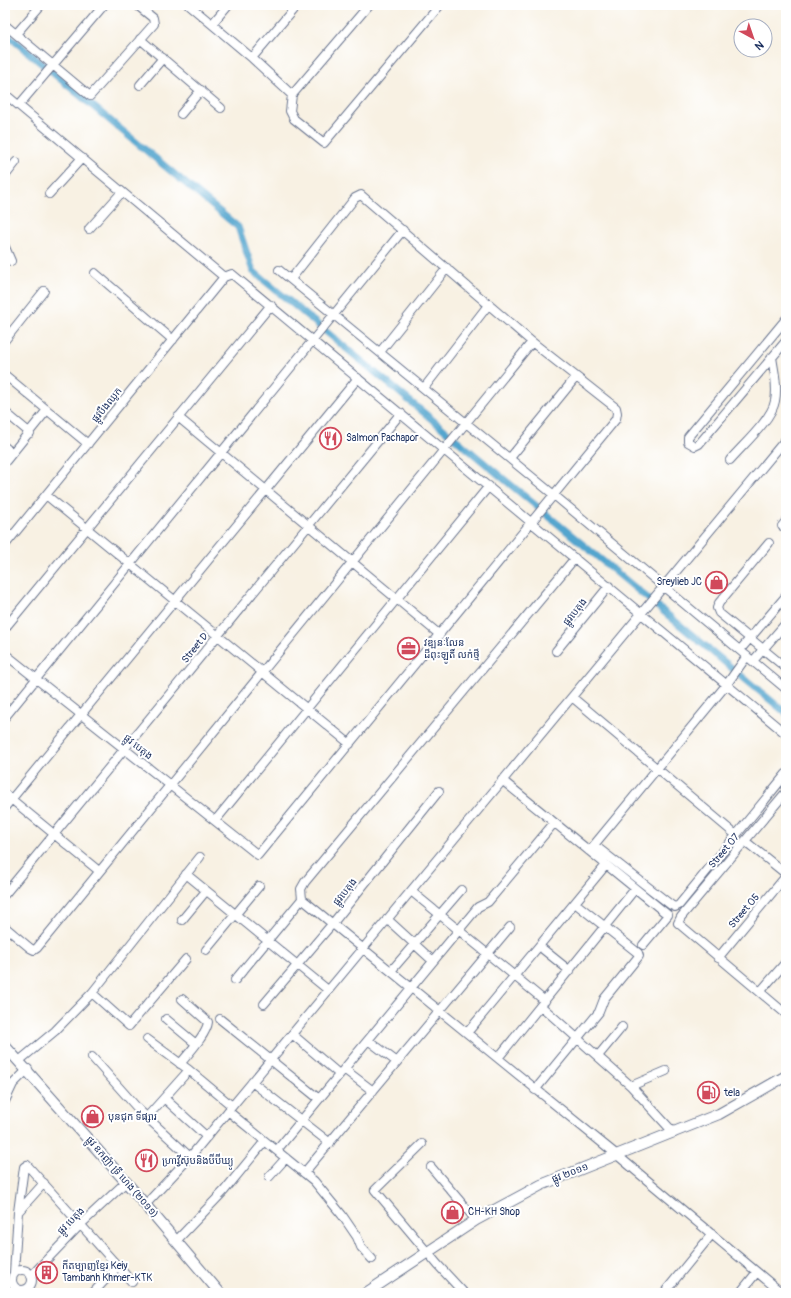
<svg xmlns="http://www.w3.org/2000/svg" width="791" height="1298" font-family="Pangolin,'Noto Sans Khmer',sans-serif">
<style>
.lines{fill:none;stroke-linecap:round;stroke-linejoin:round}
.canal{stroke:#53a5ce;stroke-width:7}
.minor-casing{stroke:#68738d;stroke-width:10}
.major-casing{stroke:#68738d;stroke-width:12}
.minor{stroke:#fff;stroke-width:8}
.major{stroke:#fff;stroke-width:10}
.labels{text-anchor:middle;dominant-baseline:central;stroke-width:4;stroke-linejoin:round;paint-order:stroke}
.street-label{font-size:10px;fill:#1b2f5e;stroke:#fff}
.poi-label{font-size:10px;fill:#1b2f5e;stroke:#fff;text-anchor:start}
</style>
<rect width="100%" height="100%" fill="#fff"/>
<filter id="ink" filterUnits="userSpaceOnUse"><feTurbulence type="fractalNoise" baseFrequency=".025" numOctaves="2"/><feDisplacementMap in="SourceGraphic" scale="8" xChannelSelector="R" yChannelSelector="G"/><feConvolveMatrix kernelMatrix="1 2 1 2 8 2 1 2 1" color-interpolation-filters="sRGB"/></filter>
<filter id="wash" filterUnits="userSpaceOnUse"><feTurbulence type="fractalNoise" baseFrequency=".012" numOctaves="4" result="noise"/><feDisplacementMap in="SourceGraphic" scale="16" xChannelSelector="R" yChannelSelector="G"/><feGaussianBlur stdDeviation="0.9" result="paint"/><feColorMatrix in="noise" values="0 0 0 0 0 0 0 0 0 0 0 0 0 0 0 0 0 1.4 0 .05"/><feComposite in="paint" operator="in"/></filter>
<g filter="url(#wash)">
<rect width="100%" height="100%" fill="#f8f1e3"/>
<g class="lines">
<path class="canal" d="M5,33L238,227L253,271L786,713"/>
</g>
</g>
<g filter="url(#ink)">
<g class="lines">
<defs>
<path id="minor" d="M189,5L252,58L292,95
M369,5L292,95L290,111L294,119L324,143L440,5
M212,24L228,5
M5,25L90,96L154,24L153,18L137,5
M16,34L41,5
M140,39L221,108
M252,58L297,5
M140,85L163,58
M5,94L224,277
M19,105L104,5
M181,114L201,90
M5,176L16,162
M49,194L82,158
M89,229L122,192
M5,247L11,261
M279,270L554,495L786,689
M95,273L173,340
M786,319L688,437V442L695,446L699,444L786,341
M5,340L44,291
M380,352L447,268
M5,375L88,444
M424,388L489,304
M5,412L30,433
M178,417L440,635
M5,447L12,453
M510,458L576,377
M730,460C743,445 772,419 775,401C778,386 774,371 772,357
M5,462L47,410
M46,495L350,744
M782,526L786,521
M5,531L12,536
M769,543L719,603L717,608L719,613L786,668
M5,545L224,277L232,274L786,734
M5,628L271,305
M740,650L786,596
M556,651L609,586
M5,654L258,855L616,419L617,413L616,408L532,342L361,195L355,198L291,279
M753,661L786,623
M572,697L736,835
M5,717L403,230
M502,780L668,915L643,945
M786,792L681,917L678,923L786,1014
M5,794L99,871
M5,807L358,378
M215,821L489,486
M745,841L786,874
M594,845L671,905L675,907L679,905L786,774
M589,851L727,684L747,656
M186,874L328,990
M411,891L545,1001
M5,894L401,413
M302,899L617,1155L782,1293
M387,919L433,961
M182,920L206,891
M5,927L30,948L34,950L37,948L532,342
M539,946L570,971
M206,950L259,886
M718,958L786,876
M391,971L461,890
M235,980L302,899L301,889L305,882L575,558
M760,992L786,962
M92,993L129,1026L186,959
M264,1004L333,923L439,791
M541,1006L631,1086L674,1133
M166,1019L196,1044
M220,1019L319,1099
M467,1033L606,865
M292,1034L339,1074
M147,1039L189,1070L232,1106
M368,1040L397,1062
M598,1056L622,1027
M92,1057L140,1111L190,1157
M498,1058L635,889
M19,1061L55,1031L92,993L200,857
M180,1064C188,1054 207,1034 208,1022L182,999
M344,1069L373,1091
M252,1082L330,1143
M631,1086L666,1071
M535,1090L599,1012L604,999L639,956L638,953L575,903
M164,1098L207,1137
M5,1101L13,1084L28,1069
M228,1111L314,1181L342,1215L357,1237L361,1247L372,1259
M147,1117L189,1070
M422,1144L375,1190L438,1265L464,1293
M277,1150L478,907L488,902L554,823
M431,1167L476,1220
M304,1173L510,927
M269,1177L286,1158
M146,1204L190,1157L786,439
M18,1212L44,1183
M177,1240L224,1191L265,1141
M12 1280a10 10 0 1 1 20 0a10 10 0 1 1-20 0Z
M14,1273L18,1212L24,1167L27,1165L132,1282
M31,1276L81,1224L126,1182
M93,1293L118,1266
M664,1293L712,1234
M740,1293L757,1272"/>
<path id="major" d="M5,1046L126,1182L220,1293
M366,1293L476,1220L541,1185L719,1114L786,1076"/>
</defs>
<use href="#minor" class="minor-casing"/>
<use href="#major" class="major-casing"/>
<use href="#minor" class="minor"/>
<use href="#major" class="major"/>
</g>
</g>
<defs>
<symbol id="restaurant-ring" viewBox="-11 -11 22 22"><circle r="9.5" fill="#fff" stroke="#d1495b" stroke-width="1.5"/><path d="M-5-6h1v4h1v-4h1v4h1v-4h1v5L-1.5 .5V6h-2V.5L-5-1ZM5-6V6H3V1.5H1.5Q1.5-4 5-6Z" fill="#d1495b"/></symbol>
<symbol id="shop-ring" viewBox="-11 -11 22 22"><circle r="9.5" fill="#fff" stroke="#d1495b" stroke-width="1.5"/><path d="M-5-2.5h2.3a2.7 3.5 0 0 1 5.4 0H5L5.5 6h-11ZM-1.5-2.5h3a1.5 2.3 0 0 0-3 0Z" fill="#d1495b"/></symbol>
<symbol id="office-ring" viewBox="-11 -11 22 22"><circle r="9.5" fill="#fff" stroke="#d1495b" stroke-width="1.5"/><path d="M-6-3h4V-5.5h4V-3h4V5H-6ZM-1-4.5V-3h2v-1.5ZM-6 0V1H6V0Z" fill="#d1495b"/></symbol>
<symbol id="fuel-ring" viewBox="-11 -11 22 22"><circle r="9.5" fill="#fff" stroke="#d1495b" stroke-width="1.5"/><path d="M-5.5-6h7V0h2V4h1.3V-2.5L3-4.5l.8-.8L6-3V5H2.5V1h-1V6h-7ZM-4.2-4.7v3.2H.2V-4.7Z" fill="#d1495b"/></symbol>
<symbol id="building-ring" viewBox="-11 -11 22 22"><circle r="9.5" fill="#fff" stroke="#d1495b" stroke-width="1.5"/><path d="M-4-6H4V6H1V3H-1V6H-4ZM-2.5-4.3h1.7v1.8h-1.7ZM.8-4.3h1.7v1.8H.8ZM-2.5-1h1.7V.8h-1.7ZM.8-1h1.7V.8H.8Z" fill="#d1495b"/></symbol>
</defs>
<g fill-rule="evenodd">
<use href="#restaurant-ring" x="318" y="426" width="25" height="25"/>
<use href="#shop-ring" x="704" y="570" width="25" height="25"/>
<use href="#office-ring" x="396" y="636" width="25" height="25"/>
<use href="#fuel-ring" x="696" y="1080" width="25" height="25"/>
<use href="#shop-ring" x="80" y="1104" width="25" height="25"/>
<use href="#restaurant-ring" x="134" y="1148" width="25" height="25"/>
<use href="#shop-ring" x="440" y="1200" width="25" height="25"/>
<use href="#building-ring" x="34" y="1260" width="25" height="25"/>
</g>
<g class="labels">
<g class="street-label">
<text transform="translate(107 405) rotate(-51)">ផ្លូវបឹងឈូក</text>
<text transform="translate(575 612) rotate(-51)">ផ្លូវបេតុង</text>
<text transform="translate(195 648) rotate(-51)">Street D</text>
<text transform="translate(138 747) rotate(39)">ផ្លូវ បេតុង</text>
<text transform="translate(724 851) rotate(-50)">Street 07</text>
<text transform="translate(345 892) rotate(-51)">ផ្លូវបេតុង</text>
<text transform="translate(744 911) rotate(-50)">Street 05</text>
<text transform="translate(570 1173) rotate(-21)">ផ្លូវ ២០១១</text>
<text transform="translate(122 1177) rotate(49)">ផ្លូវ ឧកញ៉ា ទ្រី ហេង (២០១១)</text>
<text transform="translate(71 1221) rotate(-45)">ផ្លូវ បេតុង</text>
</g>
<g class="poi-label">
<text x="346" y="438">Salmon Pachapor</text>
<text x="702" y="582" text-anchor="end">Sreylieb JC</text>
<text x="424" y="643">វឌ្ឍនៈលែន<tspan x="424" dy="12">ដីពុះឡូតិ៍ លក់ថ្មី</tspan></text>
<text x="724" y="1093">tela</text>
<text x="108" y="1117">បុនជុក ទីផ្សារ</text>
<text x="162" y="1161">ហ្រាវ្វីស៊ុបនិងប៊ីប៊ីឃ្យូ</text>
<text x="468" y="1212">CH-KH Shop</text>
<text x="62" y="1266">កីតម្បាញខ្មែរ Keiy<tspan x="62" dy="12">Tambanh Khmer-KTK</tspan></text>
</g>
</g>
<rect width="791" height="1298" fill="none" stroke="#fff" stroke-width="20"/>
<g transform="translate(753 38) rotate(140)"><circle r="19" fill="#ffffff" stroke="#a4acbf"/>
<path d="M0-3L7 15L0 10L-7 15Z" fill="#d1495b"/>
<text y="-6" font-size="11" font-weight="bold" text-anchor="middle" fill="#1b2f5e">N</text>
</g>
</svg>
